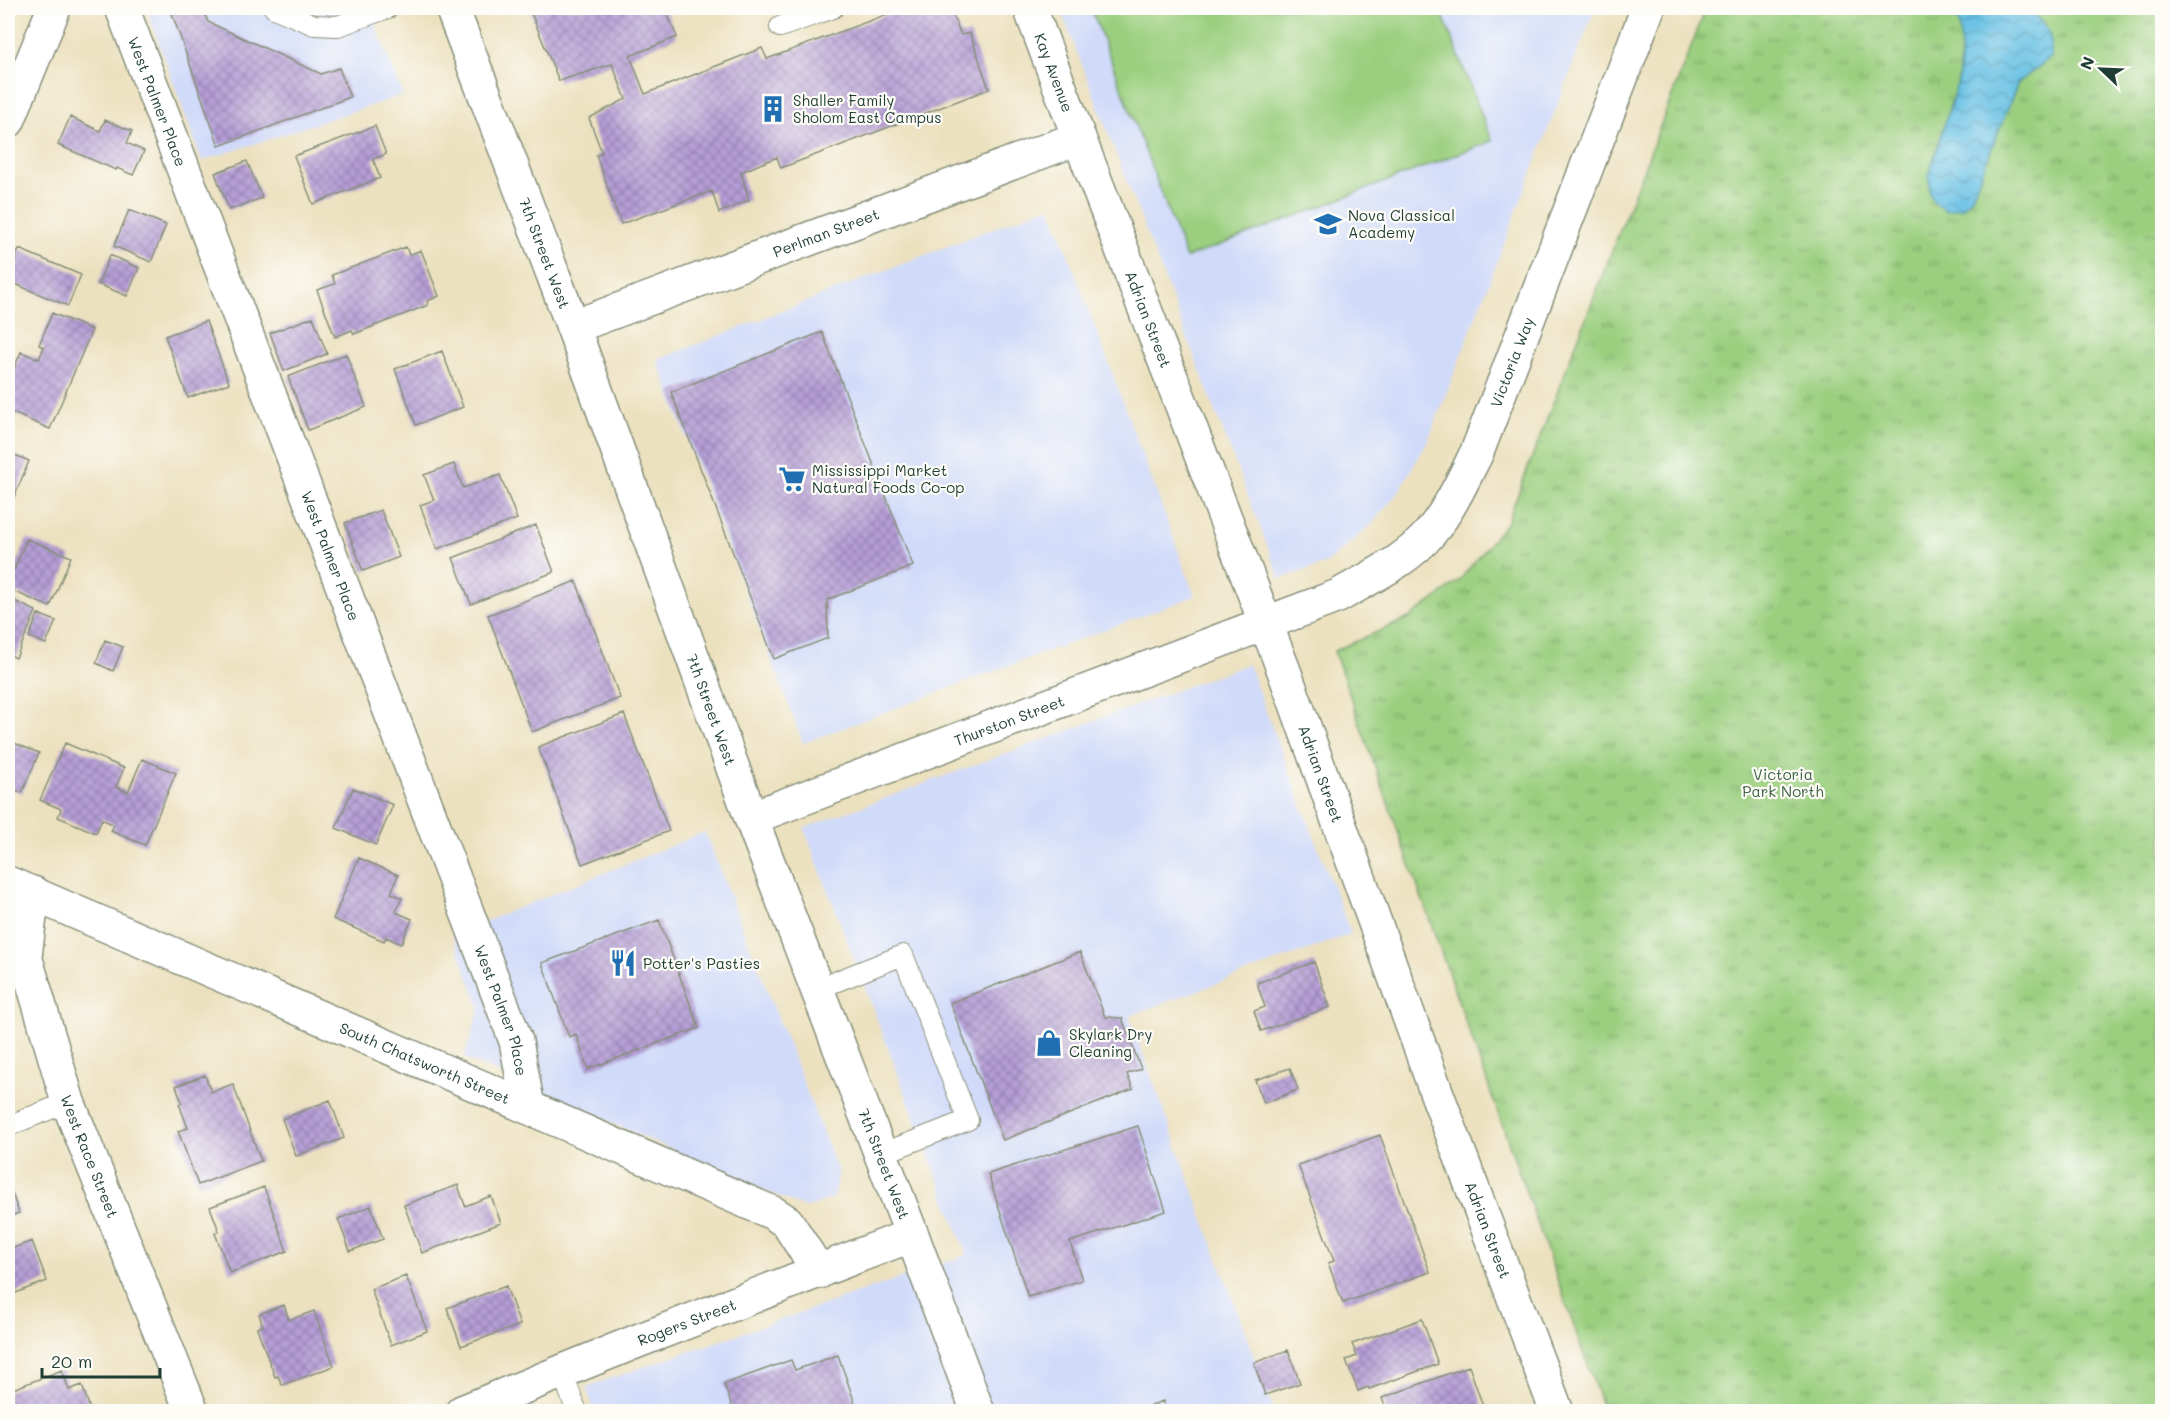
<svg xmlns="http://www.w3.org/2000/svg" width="2170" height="1419" font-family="Mali,sans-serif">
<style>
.built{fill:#d0daf9}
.grass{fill:url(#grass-tufts);stroke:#5d865a;stroke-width:1.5}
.pitch{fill:#9bcf7f;stroke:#5d865a;stroke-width:1.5}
.water{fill:url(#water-waves);stroke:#437f8c;stroke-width:1.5}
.building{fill:url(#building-cross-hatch)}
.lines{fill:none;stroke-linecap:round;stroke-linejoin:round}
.service-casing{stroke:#868f7a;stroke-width:22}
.minor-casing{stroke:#868f7a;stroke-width:36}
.secondary-casing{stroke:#868f7a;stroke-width:36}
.service{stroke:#fff;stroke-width:20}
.minor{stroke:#fff;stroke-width:33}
.secondary{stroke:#fff;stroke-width:33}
.labels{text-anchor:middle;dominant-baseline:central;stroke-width:4.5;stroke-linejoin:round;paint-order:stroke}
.street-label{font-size:15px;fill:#1f3d34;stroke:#fdfcf7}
.poi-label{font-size:15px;fill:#1f3d34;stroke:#fdfcf7;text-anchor:start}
.park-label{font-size:15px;fill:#3e6247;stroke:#fdfcf7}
</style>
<defs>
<pattern id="grass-tufts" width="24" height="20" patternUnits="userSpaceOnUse" patternTransform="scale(1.5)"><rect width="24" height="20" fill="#9bcf7f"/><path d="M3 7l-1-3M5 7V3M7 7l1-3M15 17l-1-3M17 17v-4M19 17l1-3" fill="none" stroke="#7ea969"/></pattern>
<pattern id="water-waves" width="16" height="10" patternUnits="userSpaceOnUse" patternTransform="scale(1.5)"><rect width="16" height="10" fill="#67c1e5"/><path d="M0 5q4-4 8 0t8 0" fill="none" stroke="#549eba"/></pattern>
<pattern id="building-cross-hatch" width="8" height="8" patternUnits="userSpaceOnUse" patternTransform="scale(1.5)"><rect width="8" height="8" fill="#b69ed6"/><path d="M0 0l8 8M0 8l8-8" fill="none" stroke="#9382ae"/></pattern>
</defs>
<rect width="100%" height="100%" fill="#fdfcf7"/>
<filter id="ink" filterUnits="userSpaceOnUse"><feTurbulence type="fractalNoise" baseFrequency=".0167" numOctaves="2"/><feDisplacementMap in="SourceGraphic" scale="12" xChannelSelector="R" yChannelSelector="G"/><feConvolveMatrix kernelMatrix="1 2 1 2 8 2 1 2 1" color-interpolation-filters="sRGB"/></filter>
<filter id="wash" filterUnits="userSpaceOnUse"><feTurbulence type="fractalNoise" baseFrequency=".008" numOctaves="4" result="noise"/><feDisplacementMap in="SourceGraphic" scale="24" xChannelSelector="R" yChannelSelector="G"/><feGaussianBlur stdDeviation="1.35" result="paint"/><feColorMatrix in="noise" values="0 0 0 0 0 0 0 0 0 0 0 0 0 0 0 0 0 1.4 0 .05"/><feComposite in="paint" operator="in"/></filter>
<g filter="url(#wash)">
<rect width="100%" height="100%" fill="#ece1bf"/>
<path class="built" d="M146,8H369L403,95L202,161Z
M1060,8H1595L1428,441L1399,491L1372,524L1327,563L1280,579Z
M1050,206L1195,596L803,743L657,360Z
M1248,664L1351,934L1129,1016L1274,1411L595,1412L586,1387L967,1255L804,828Z
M705,832L838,1171L834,1198L805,1208L464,1058L480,1008L452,935Z"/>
<path class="grass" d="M1706,8H2162V1411H1604L1334,651L1409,618L1459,581L1507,522Z"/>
<path class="pitch" d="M1091,8H1440L1492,141L1186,258Z"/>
<path class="water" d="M1951,8H2026C2046,25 2053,29 2051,57L2018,83L1972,197L1963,207L1947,211L1935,203L1930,194L1929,173L1958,81L1961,50L1959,25Z"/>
<g id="blocks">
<path class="building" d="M191,8H203L208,22L321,74L339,68L350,97L219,146L172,14Z
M529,8H665L677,37L630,56L645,94L762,48L767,59L904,8H950L961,35L970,33L989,89L781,168L777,157L741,172L749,200L719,213L712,191L621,224L596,155L602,153L589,118L626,99L612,64L559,81Z
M70,117L100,131L105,120L132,131L127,143L144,151L133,175L117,168L116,170L58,145Z
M375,126L386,154L373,159L380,178L313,204L294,156Z
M247,161L262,198L229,210L215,173Z
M129,210L166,225L151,262L114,246Z
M406,247L409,255L421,250L439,296L427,301L428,305L354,334L352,330L335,337L317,290L335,284L332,275Z
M19,249L81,275L68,306L8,281Z
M110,255L139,268L127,296L98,284Z
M52,313L92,330L50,429L8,411V383L21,352L39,359L44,347L39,345Z
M313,317L327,354L284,371L270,333Z
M206,321L229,383L188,398L165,336Z
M822,332L913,566L827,600L828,638L774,659L671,392Z
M442,351L463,407L416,425L395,369Z
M346,354L366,407L308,430L288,377Z
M8,452L29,461L8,512Z
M454,464L463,488L500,475L517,519L437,549L420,505L434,500L424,475Z
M381,510L399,557L363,571L345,523Z
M536,525L554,572L471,604L453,558Z
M27,539L71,557L50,607L8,589V584Z
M576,581L620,698L532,732L488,615Z
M8,598L36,611L16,658L8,654Z
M38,614L56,621L46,644L29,637Z
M105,640L123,647L113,671L96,663Z
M624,714L669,831L582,864L538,747Z
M14,743L39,753L22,793L8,787V758Z
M65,743L124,768L116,787L128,792L142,759L176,773L145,845L111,831L114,825L102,819L96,833L58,817L61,809L40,800Z
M353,788L393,805L376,845L336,828Z
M359,858L398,875L391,893L402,898L396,912L412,919L401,944L386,937L384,941L333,919Z
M659,920L699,1028L588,1069L576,1034L569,1037L542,963Z
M1080,952L1105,1017L1122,1018L1141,1069L1127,1074L1133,1089L1003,1140L950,1003Z
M1314,962L1330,1007L1261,1031L1254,1011L1265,1007L1257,983Z
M1290,1068L1298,1090L1264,1103L1255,1080Z
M205,1075L211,1092L233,1084L261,1161L198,1185L178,1131L188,1128L179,1104L182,1103L176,1086Z
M330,1100L344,1138L296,1156L282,1119Z
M1138,1126L1166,1211L1070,1242L1082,1280L1028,1297L988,1174Z
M1380,1135L1430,1272L1343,1303L1328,1263L1334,1261L1298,1165Z
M8,1182L19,1213L8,1217Z
M458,1185L465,1206L491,1196L501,1223L422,1253L404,1205Z
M264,1187L287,1251L230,1273L215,1233L219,1231L210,1207Z
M371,1206L383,1239L350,1251L338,1219Z
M32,1241L47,1281L8,1296V1250Z
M406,1276L427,1331L391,1345L371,1289Z
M506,1286L520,1325L461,1346L447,1308Z
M284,1305L289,1320L314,1311L334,1366L282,1385L278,1376L275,1377L257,1328L263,1326L259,1314Z
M1422,1319L1438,1364L1369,1389L1368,1387L1358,1391L1346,1360L1357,1356L1352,1344Z
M1288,1350L1300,1383L1265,1395L1254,1363Z
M838,1355L858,1412H734L724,1384L791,1360L795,1370Z
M1469,1366L1485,1412H1387L1382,1398Z
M62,1370L69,1390L82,1385L91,1412H8V1391Z
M1163,1401L1167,1412H1136V1411Z"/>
</g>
</g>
<g filter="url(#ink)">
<use href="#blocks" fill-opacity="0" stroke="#868f7a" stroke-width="1.5"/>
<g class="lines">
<defs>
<path id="service" d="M274,8L314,25L338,26L388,8
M780,27L833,8
M817,989L903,955L968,1120L881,1154
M8,1126L68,1102
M562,1372L577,1412"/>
<g id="minor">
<path id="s1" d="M122,8L516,1041L528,1107"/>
<path id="s2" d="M1030,8L1079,138L1284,671L1437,1094L1557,1412"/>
<path d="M8,121L54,8"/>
<path id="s3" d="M573,327L1079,138"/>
<path id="s4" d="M751,818L1338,596C1369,578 1408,560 1430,533C1450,509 1463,480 1477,452L1648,8"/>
<path id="s5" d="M8,883L773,1213L787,1222L819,1272"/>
<path id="s6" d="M33,893L25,956L68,1102L192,1412"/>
<path id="s7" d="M462,1412L635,1342L912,1235"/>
</g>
<g id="secondary">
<path id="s8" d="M452,8L573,327L751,818L912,1235L978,1412"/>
</g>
</defs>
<use href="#service" class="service-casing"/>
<use href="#minor" class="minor-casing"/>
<use href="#secondary" class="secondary-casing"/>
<use href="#service" class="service"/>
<use href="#minor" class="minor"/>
<use href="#secondary" class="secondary"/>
</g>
</g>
<defs>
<symbol id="building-bare" viewBox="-9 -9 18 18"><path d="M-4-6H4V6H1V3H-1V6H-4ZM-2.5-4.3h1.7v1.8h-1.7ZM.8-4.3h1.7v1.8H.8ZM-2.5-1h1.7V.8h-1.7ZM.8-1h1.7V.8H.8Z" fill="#1f6fb2" stroke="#fdfcf7" stroke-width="2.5" paint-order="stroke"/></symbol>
<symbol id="school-bare" viewBox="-9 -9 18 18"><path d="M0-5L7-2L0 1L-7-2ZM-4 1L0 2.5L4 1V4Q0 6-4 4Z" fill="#1f6fb2" stroke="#fdfcf7" stroke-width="2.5" paint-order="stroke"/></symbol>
<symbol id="supermarket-bare" viewBox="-9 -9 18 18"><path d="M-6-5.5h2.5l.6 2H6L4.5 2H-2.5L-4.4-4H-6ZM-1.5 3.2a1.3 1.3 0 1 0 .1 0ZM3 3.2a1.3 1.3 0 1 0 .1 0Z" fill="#1f6fb2" stroke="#fdfcf7" stroke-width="2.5" paint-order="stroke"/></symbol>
<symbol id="restaurant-bare" viewBox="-9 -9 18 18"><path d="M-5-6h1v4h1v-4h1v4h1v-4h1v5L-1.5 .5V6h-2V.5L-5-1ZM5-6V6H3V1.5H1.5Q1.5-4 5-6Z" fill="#1f6fb2" stroke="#fdfcf7" stroke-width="2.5" paint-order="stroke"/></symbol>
<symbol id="shop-bare" viewBox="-9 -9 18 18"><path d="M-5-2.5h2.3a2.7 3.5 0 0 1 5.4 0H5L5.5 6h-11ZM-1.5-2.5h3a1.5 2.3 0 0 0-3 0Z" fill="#1f6fb2" stroke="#fdfcf7" stroke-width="2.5" paint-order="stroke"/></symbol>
</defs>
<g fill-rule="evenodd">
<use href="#building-bare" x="754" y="90" width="38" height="38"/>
<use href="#school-bare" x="1309" y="205" width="38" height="38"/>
<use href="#supermarket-bare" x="773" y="460" width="38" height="38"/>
<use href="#restaurant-bare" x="604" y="944" width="38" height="38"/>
<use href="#shop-bare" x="1030" y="1024" width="38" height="38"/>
</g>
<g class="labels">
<g class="street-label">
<text stroke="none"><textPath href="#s2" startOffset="69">Kay Avenue</textPath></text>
<text stroke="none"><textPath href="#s1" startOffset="100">West Palmer Place</textPath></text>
<text stroke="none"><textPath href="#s3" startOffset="270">Perlman Street</textPath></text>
<text stroke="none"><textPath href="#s8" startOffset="262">7th Street West</textPath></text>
<text stroke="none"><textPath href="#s2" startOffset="333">Adrian Street</textPath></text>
<text stroke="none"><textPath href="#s4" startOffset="930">Victoria Way</textPath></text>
<text stroke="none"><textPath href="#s1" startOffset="586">West Palmer Place</textPath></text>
<text stroke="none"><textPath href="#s8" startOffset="748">7th Street West</textPath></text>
<text stroke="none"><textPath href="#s4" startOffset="276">Thurston Street</textPath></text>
<text stroke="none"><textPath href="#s2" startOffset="819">Adrian Street</textPath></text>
<text stroke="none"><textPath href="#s1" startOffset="1072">West Palmer Place</textPath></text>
<text stroke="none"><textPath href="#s5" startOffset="454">South Chatsworth Street</textPath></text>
<text stroke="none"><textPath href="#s6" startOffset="274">West Race Street</textPath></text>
<text stroke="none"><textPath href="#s8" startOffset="1234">7th Street West</textPath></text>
<text stroke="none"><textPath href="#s2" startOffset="1305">Adrian Street</textPath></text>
<text stroke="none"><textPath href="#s7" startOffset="242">Rogers Street</textPath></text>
</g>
<g class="poi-label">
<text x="793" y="100">Shaller Family<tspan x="793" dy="17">Sholom East Campus</tspan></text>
<text x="1348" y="215">Nova Classical<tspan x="1348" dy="17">Academy</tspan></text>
<text x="812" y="470">Mississippi Market<tspan x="812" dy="17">Natural Foods Co-op</tspan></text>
<text x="643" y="963">Potter's Pasties</text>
<text x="1069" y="1034">Skylark Dry<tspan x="1069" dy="17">Cleaning</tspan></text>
</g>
<g class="park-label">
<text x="1783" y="774">Victoria<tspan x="1783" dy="17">Park North</tspan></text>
</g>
</g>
<rect width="2170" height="1419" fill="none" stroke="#fdfcf7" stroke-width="30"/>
<g transform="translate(2101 69) rotate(293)" stroke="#fdfcf7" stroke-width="4.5" paint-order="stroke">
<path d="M0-4.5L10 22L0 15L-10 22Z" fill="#1f3d34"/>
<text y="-9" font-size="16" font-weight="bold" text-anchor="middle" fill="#1f3d34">N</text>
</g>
<path d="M42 1368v9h118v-9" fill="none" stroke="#1f3d34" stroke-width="3"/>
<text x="51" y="1368" font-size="18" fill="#1f3d34" stroke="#fdfcf7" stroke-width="4.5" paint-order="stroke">20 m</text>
</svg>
